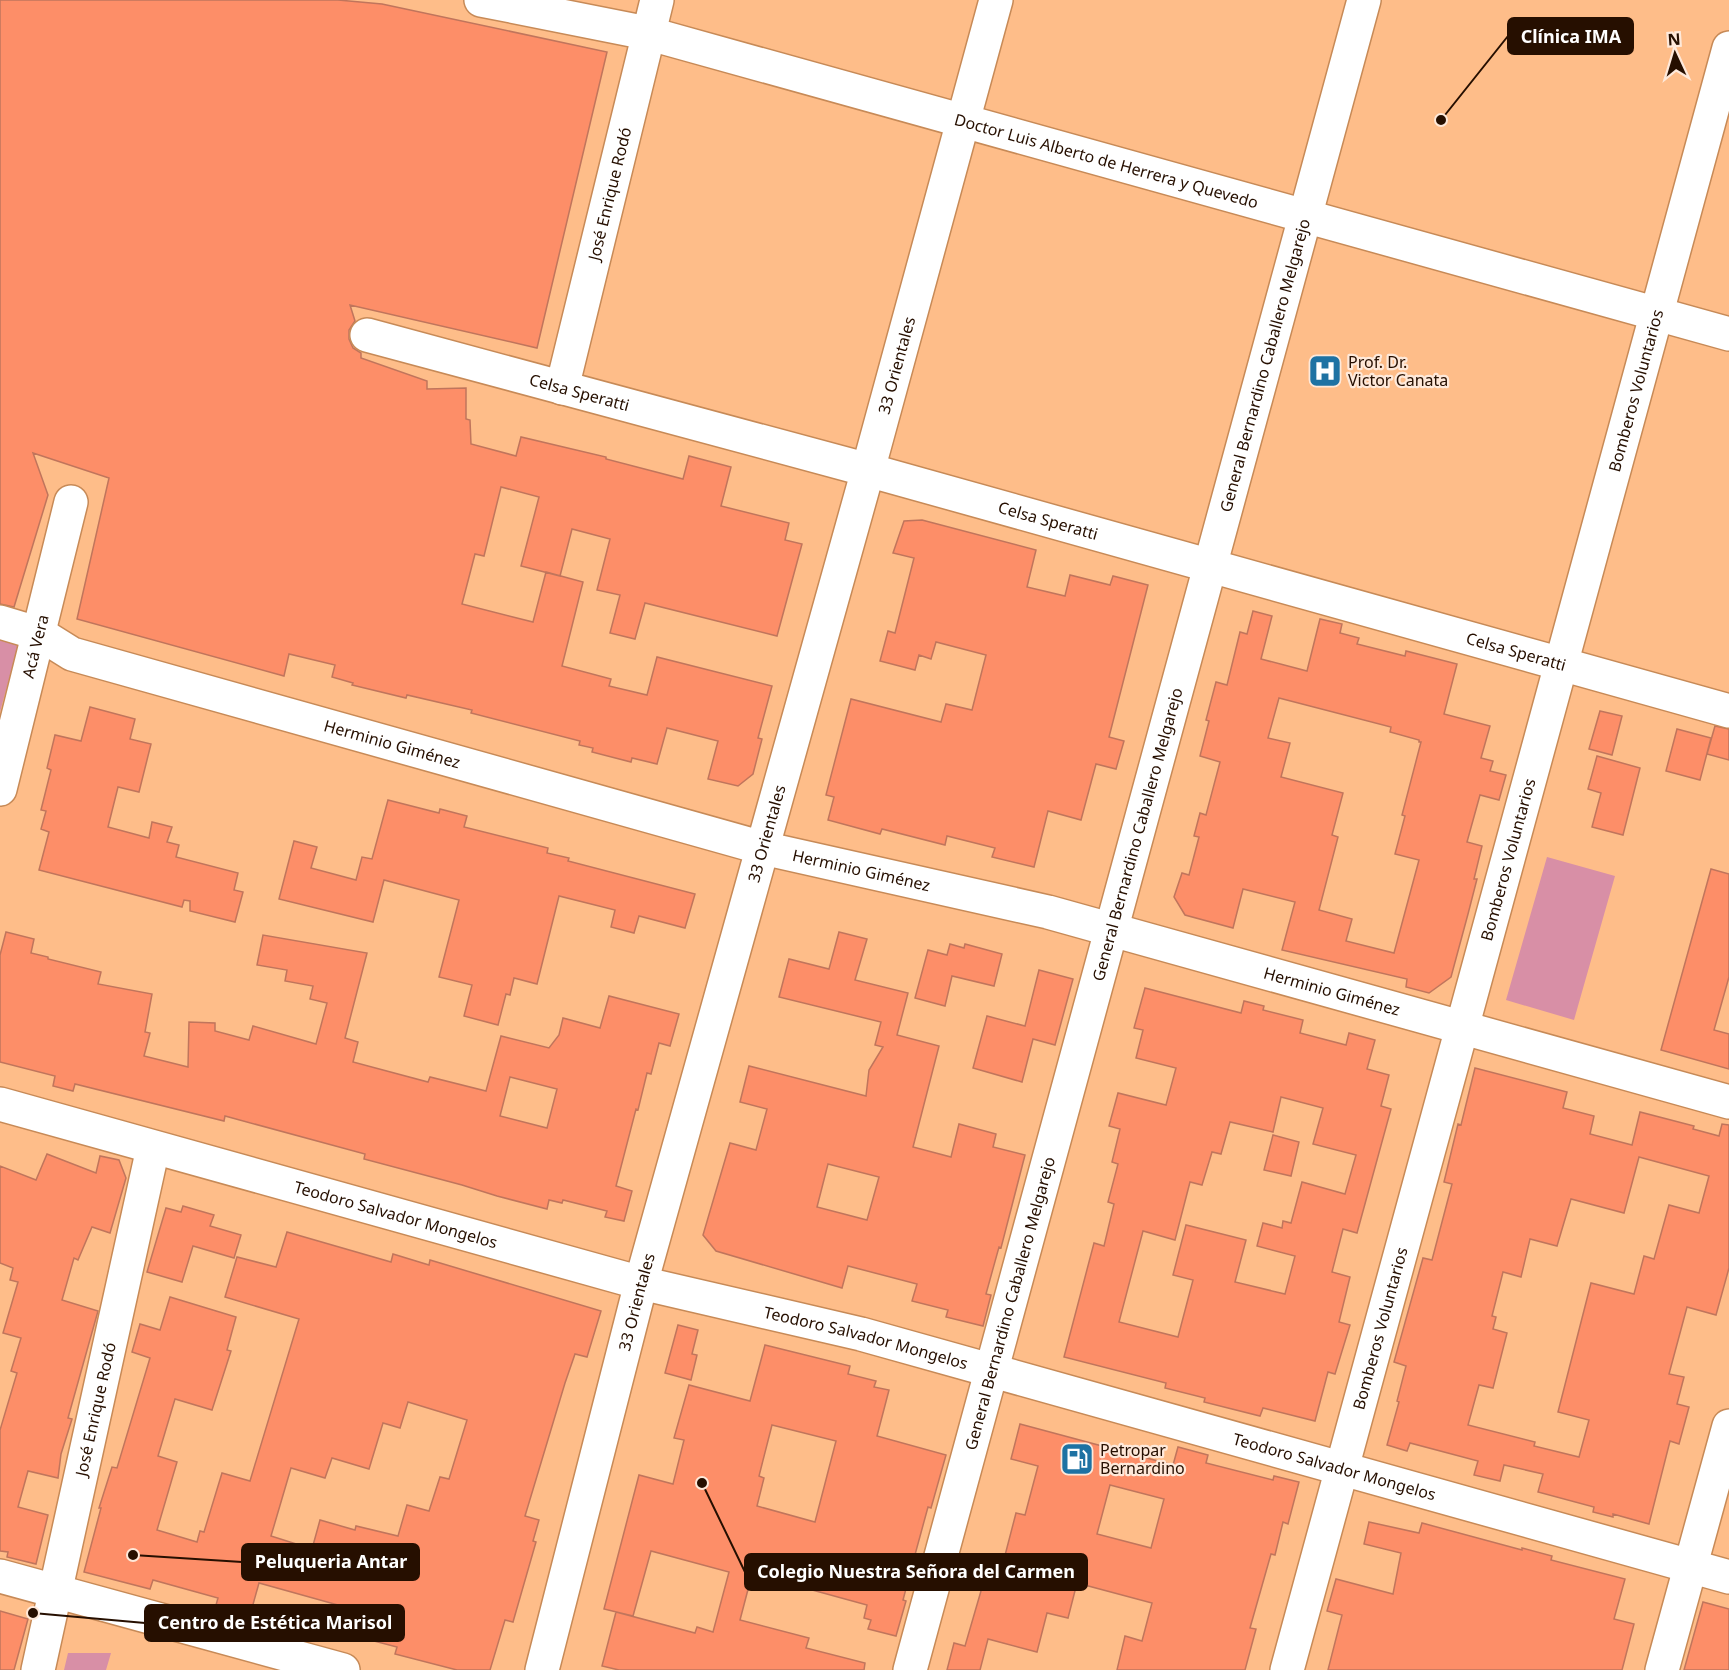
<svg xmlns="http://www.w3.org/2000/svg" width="1729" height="1670" font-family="'Noto Sans',sans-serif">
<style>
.green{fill:#d88fa6}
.building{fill:#fd8e68;stroke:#c0755c;stroke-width:1.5;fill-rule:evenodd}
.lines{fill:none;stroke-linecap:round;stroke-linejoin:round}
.minor-casing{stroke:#c78a57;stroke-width:36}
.minor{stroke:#fff;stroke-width:33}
.labels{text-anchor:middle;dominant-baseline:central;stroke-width:4.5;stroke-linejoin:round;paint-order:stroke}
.street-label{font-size:16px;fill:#260f00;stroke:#fee9da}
.poi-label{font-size:16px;fill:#260f00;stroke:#fee9da;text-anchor:start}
.leader{fill:none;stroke:#260f00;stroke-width:2}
.callout-dot{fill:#260f00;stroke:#fee9da;stroke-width:2}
.callout{fill:#260f00;stroke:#260f00;stroke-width:2}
.callout-label{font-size:18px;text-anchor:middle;font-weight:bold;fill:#fff}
</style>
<rect width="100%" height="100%" fill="#febd89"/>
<path class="green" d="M0,634L15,639L18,646L0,712Z
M1547,857L1615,876L1574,1020L1506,1000Z
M68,1653H111L106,1670H64Z"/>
<path class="building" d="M0,0H338L382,4L607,52L537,348L350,305L355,321L349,330V339L353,348L361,353V358L427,381V389L466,388V419L470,420L471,444L516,456L521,437L606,457V459L683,479L689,456L731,467L721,506L789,523L785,540L802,544L777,636L645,603L635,639L610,633L620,595L597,590L610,539L572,529L560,576L521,566L539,497L501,487L484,556L475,554L462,604L533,622L546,572L583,582L562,666L611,679L609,686L647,695L657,657L772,686L758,738L762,739L753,774L738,786L708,779L718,741L667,728L657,764L632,758L631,762L592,752L593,748L579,745L580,741L471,713L472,710L407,695L406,698L352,685L353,683L332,677L335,665L289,654L284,676L77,619L109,478L33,453L48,495L14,607L0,604Z
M922,520L1036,550L1027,587L1065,596L1070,575L1110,585L1113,576L1148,585L1109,737L1124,741L1116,769L1096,764L1081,820L1048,811L1034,867L992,857L995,848L947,836L945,845L882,829L880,834L828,820L834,797L826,795L851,699L941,722L946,704L972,710L986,655L936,642L931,659L919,655L915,670L880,661L888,631L895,633L914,558L893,553L904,521Z
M1253,611L1272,616L1261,659L1307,671L1320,619L1342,624L1340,633L1359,638L1357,644L1405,656L1406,651L1457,664L1444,714L1490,726L1481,758L1493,761L1490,771L1506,775L1499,800L1480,795L1467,842L1482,846L1474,879H1477L1468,914L1451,977L1429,993L1406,987L1407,979L1282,950L1295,902L1243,889L1233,928L1185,915L1174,897L1182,873L1189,875L1199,837L1194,836L1200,813L1206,815L1220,762L1200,756L1209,721L1206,720L1216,682L1227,685L1240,632L1247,634ZM1279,698L1391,727L1390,732L1419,740V742H1421L1402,815L1405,816L1395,854L1419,860L1394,953L1346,941L1352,919L1319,910L1338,837L1332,835L1343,793L1281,777L1290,743L1268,738Z
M90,707L135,719L130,739L151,744L139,792L118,787L108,827L149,838L152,822L172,827L167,842L179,845L176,857L238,873L234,890L243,892L235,922L190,911V901L184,900L182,907L39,870L49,832L41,829L46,811L41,810L51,770L47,768L55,735L81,741Z
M1600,711L1622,716L1612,755L1589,749Z
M1715,726L1729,729V760L1707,754Z
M1677,729L1711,738L1700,780L1666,771Z
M1597,756L1640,768L1623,835L1592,827L1601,793L1588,789Z
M388,800L439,813L440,809L467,816L464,827L548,848L547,853L569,858L568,861L695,894L685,928L639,916L634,933L611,927L615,910L559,896L537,984L514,978L510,995L506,994L498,1025L464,1016L472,985L439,977L459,900L384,880L373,922L279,899L294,841L317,847L311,868L356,880L362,857L372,859Z
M1711,869L1729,874V977L1714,1030L1729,1034V1069L1661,1050Z
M6,932L34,939L31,953L48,957V959L101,972L98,984L152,994L145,1032L150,1033L144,1056L188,1067L189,1022L215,1023V1031L249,1040L253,1026L316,1044L327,1003L310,999L313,986L285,981L287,970L257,965L263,935L367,953L345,1038L358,1042L353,1062L428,1082L430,1077L486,1091L501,1036L549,1048L559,1035L563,1018L600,1028L609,996L679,1014L670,1046L659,1043L651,1074L647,1073L638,1110L636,1109L616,1186L632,1191L624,1221L605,1217L607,1211L563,1200L562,1203L549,1200L547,1209L497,1196L462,1185L364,1159L365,1154L225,1116L224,1121L75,1084L73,1091L53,1086L55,1076L0,1062V955ZM510,1077L557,1089L547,1128L500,1116Z
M839,932L867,939L855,980L908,993L897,1035L939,1046L913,1147L951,1157L959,1124L996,1134L993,1147L1025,1155L1001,1248L999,1247L986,1294L991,1295L983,1326L946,1317L948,1310L912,1301L917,1284L848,1266L842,1288L716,1251L703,1235L730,1143L756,1150L767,1109L740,1102L749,1066L866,1096L869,1070L883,1047L875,1045L881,1022L779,997L789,959L829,969ZM828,1164L879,1177L867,1220L817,1207Z
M950,944L964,948L965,944L1002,954L994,986L952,976L945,1006L915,998L928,950L947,955Z
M1039,970L1073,979L1055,1045L1033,1039L1022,1082L973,1068L987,1016L1025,1026Z
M1145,988L1241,1013L1244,1001L1264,1006L1263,1010L1303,1020L1300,1033L1346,1045L1349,1033L1375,1040L1367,1069L1389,1075L1381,1106L1391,1109L1357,1233L1343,1229L1332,1272L1350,1277L1339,1322L1350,1325L1335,1374L1328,1372L1315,1421L1263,1408L1260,1416L1204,1402L1205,1398L1165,1388L1166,1383L1064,1357L1094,1243L1104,1246L1114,1204L1108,1202L1118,1164L1112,1162L1120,1129L1109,1126L1118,1093L1166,1105L1176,1068L1136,1058L1143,1030L1134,1028ZM1281,1097L1323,1108L1313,1144L1356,1155L1345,1194L1302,1182L1291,1223L1283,1221L1282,1228L1263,1223L1257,1246L1295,1256L1285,1294L1235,1282L1246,1240L1186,1225L1173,1275L1193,1280L1178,1337L1119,1322L1143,1231L1175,1240L1190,1182L1202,1185L1212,1152L1221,1154L1230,1122L1273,1132Z
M1475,1068L1567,1092L1563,1108L1594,1116L1590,1134L1632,1145L1640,1112L1694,1126L1693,1129L1719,1136L1722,1124L1729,1125V1268L1716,1315L1687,1307L1669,1374L1684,1377L1677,1404L1689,1407L1679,1444L1670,1441L1649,1524L1613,1514V1517L1593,1512L1594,1507L1538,1492L1543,1474L1504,1465L1500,1481L1474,1475L1478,1461L1410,1443L1407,1451L1387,1445L1399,1402L1397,1401L1406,1366L1394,1362L1423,1258L1432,1260L1452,1184L1444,1182L1458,1124L1461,1125ZM1639,1157L1709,1176L1699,1213L1669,1205L1654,1259L1644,1256L1634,1294L1591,1283L1558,1412L1589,1420L1579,1457L1534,1446L1535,1442L1468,1425L1479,1385L1493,1388L1507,1333L1493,1329L1496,1317L1492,1316L1503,1272L1521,1277L1530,1239L1557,1246L1571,1199L1624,1213Z
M1273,1135L1299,1142L1291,1176L1264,1170Z
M47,1154L96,1173L100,1156L119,1160L126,1178L110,1233L92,1227L78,1260L74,1258L62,1300L98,1311L68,1418L72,1419L61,1454L58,1478L28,1471L18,1507L48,1515L36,1564L7,1557L8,1552L0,1551V1430L17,1373L11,1371L21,1338L3,1333L18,1282L10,1280L13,1268L0,1263V1166L36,1180Z
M183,1206L214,1215L210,1226L241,1235L234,1258L193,1246L182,1282L147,1272L166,1208L181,1212Z
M287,1232L391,1262L393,1254L429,1265L430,1260L601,1311L587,1357L575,1354L565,1383L525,1516L539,1520L533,1541L536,1542L513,1622L505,1620L490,1670H457L395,1654L397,1647L370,1640L372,1633L333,1622L338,1605L259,1583L250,1615L216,1605L218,1598L153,1580L150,1589L84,1572L101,1508H99L112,1467L117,1468L150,1358L132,1352L140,1324L160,1330L170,1297L236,1317L227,1350L231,1351L212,1410L175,1399L158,1456L177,1462L157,1530L197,1542L200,1531L204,1532L222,1473L250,1481L299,1319L225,1297L237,1257L276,1267ZM408,1402L467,1420L449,1479L440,1477L429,1511L407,1505L398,1536L356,1526L355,1530L320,1520L312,1549L271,1536L291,1468L325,1478L332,1458L369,1469L383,1423L400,1428Z
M678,1325L698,1330L692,1354L697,1355L691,1380L665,1373Z
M765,1345L850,1366L848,1374L876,1381L874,1387L889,1390L877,1436L946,1455L931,1508L928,1507L916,1551L903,1600L906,1601L896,1636L868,1629L871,1620L864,1618L867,1605L794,1585L793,1589L751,1578L740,1620L809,1638L806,1648L865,1663L864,1670H619L602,1666L616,1612L695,1633L697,1627L713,1632L729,1572L651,1551L633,1616L604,1609L639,1475L673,1484L684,1440L674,1438L689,1385L750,1401ZM772,1425L836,1441L815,1522L757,1506L764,1478L759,1476Z
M1020,1424L1173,1465L1178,1447L1208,1455L1206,1463L1273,1480L1274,1476L1299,1482L1288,1524L1283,1522L1275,1555L1271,1554L1250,1628L1256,1629L1245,1670H1117L1125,1636L1142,1641L1152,1603L1077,1583L1068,1618L1047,1613L1037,1652L988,1639L980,1670H947L954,1643L965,1646L990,1560L1003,1563L1016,1513L1025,1515L1038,1466L1011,1459ZM1110,1485L1164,1499L1151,1548L1097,1534Z
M1369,1522L1419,1533L1422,1523L1522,1550V1548L1552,1556L1551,1560L1625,1579L1614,1619L1634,1624L1622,1670H1328L1342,1615L1327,1611L1336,1579L1393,1594L1401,1553L1364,1544Z
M1703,1602L1729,1609V1670H1684Z
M0,1611L28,1619L14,1670H0Z"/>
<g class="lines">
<defs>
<g id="minor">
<path id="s1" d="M481,0L647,33L1729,334"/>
<path id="s2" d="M367,335L868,470L1729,711"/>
<path id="s3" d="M562,388L657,0"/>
<path id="s4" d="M0,622L40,634L72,654L763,848L1048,912L1729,1102"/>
<path id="s5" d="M0,789L71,502"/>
<path id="s6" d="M0,1104L641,1283L861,1334L1729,1577"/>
<path d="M0,1576L343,1670"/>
<path id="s7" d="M38,1670L153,1148"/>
<path id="s8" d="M542,1670L641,1283L868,470L996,0"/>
<path id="s9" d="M910,1670L1364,0"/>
<path id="s10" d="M1287,1670L1729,48"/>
<path d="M1662,1670L1729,1426"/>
</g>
</defs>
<use href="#minor" class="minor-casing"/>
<use href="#minor" class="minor"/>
</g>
<defs>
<symbol id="hospital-square" viewBox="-11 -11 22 22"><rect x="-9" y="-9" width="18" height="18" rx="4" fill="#1e72a3" stroke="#fee9da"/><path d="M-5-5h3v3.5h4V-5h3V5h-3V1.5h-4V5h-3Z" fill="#fff"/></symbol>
<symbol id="fuel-square" viewBox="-11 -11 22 22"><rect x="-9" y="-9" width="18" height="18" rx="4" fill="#1e72a3" stroke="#fee9da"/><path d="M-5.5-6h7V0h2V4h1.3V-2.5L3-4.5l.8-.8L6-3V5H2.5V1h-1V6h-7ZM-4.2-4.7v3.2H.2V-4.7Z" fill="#fff"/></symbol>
</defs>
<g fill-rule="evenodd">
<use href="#hospital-square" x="1306" y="352" width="38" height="38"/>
<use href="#fuel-square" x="1058" y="1440" width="38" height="38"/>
</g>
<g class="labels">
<g class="street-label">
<text stroke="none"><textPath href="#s1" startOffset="646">Doctor Luis Alberto de Herrera y Quevedo</textPath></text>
<text stroke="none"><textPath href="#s3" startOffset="200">José Enrique Rodó</textPath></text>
<text stroke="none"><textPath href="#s8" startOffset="1352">33 Orientales</textPath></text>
<text stroke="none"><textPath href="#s9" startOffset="1352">General Bernardino Caballero Melgarejo</textPath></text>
<text stroke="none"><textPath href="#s10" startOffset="1326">Bomberos Voluntarios</textPath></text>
<text stroke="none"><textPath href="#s2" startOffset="220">Celsa Speratti</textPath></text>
<text stroke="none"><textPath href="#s2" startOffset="706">Celsa Speratti</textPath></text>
<text stroke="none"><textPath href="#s5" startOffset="147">Acá Vera</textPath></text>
<text stroke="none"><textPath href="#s2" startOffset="1192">Celsa Speratti</textPath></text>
<text stroke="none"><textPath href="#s4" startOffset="412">Herminio Giménez</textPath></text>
<text stroke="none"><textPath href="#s8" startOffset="866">33 Orientales</textPath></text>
<text stroke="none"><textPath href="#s9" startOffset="866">General Bernardino Caballero Melgarejo</textPath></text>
<text stroke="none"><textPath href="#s10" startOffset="840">Bomberos Voluntarios</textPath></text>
<text stroke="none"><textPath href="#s4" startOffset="898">Herminio Giménez</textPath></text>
<text stroke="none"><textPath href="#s4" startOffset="1384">Herminio Giménez</textPath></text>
<text stroke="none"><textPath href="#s6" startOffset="411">Teodoro Salvador Mongelos</textPath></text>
<text stroke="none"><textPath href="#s8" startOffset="380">33 Orientales</textPath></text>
<text stroke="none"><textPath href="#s9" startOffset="380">General Bernardino Caballero Melgarejo</textPath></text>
<text stroke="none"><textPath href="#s10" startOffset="354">Bomberos Voluntarios</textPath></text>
<text stroke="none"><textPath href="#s6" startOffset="897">Teodoro Salvador Mongelos</textPath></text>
<text stroke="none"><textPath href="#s7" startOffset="267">José Enrique Rodó</textPath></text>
<text stroke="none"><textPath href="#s6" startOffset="1383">Teodoro Salvador Mongelos</textPath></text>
</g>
<g class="poi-label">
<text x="1348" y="362">Prof. Dr.<tspan x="1348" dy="18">Victor Canata</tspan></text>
<text x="1100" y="1450">Petropar<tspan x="1100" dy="18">Bernardino</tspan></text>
</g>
</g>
<path class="leader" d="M1441 120L1508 36M133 1555L242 1562M702 1483L745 1572M33 1613L145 1623"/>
<g class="callout-dot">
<circle cx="1441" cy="120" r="6"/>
<circle cx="133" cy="1555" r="6"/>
<circle cx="702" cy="1483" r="6"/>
<circle cx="33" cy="1613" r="6"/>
</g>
<g class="callout">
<rect x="1508" y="18" width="125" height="36" rx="6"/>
<rect x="242" y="1544" width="177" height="36" rx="6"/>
<rect x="745" y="1554" width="342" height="36" rx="6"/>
<rect x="145" y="1605" width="259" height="36" rx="6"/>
</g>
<g class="callout-label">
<text x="1571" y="43">Clínica IMA</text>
<text x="331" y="1568">Peluqueria Antar</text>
<text x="916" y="1578">Colegio Nuestra Señora del Carmen</text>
<text x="275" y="1629">Centro de Estética Marisol</text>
</g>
<g transform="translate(1675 54) rotate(356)" stroke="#fee9da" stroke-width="4.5" paint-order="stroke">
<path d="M0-4.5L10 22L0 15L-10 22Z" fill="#260f00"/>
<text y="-9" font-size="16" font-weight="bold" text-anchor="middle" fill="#260f00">N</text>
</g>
</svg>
